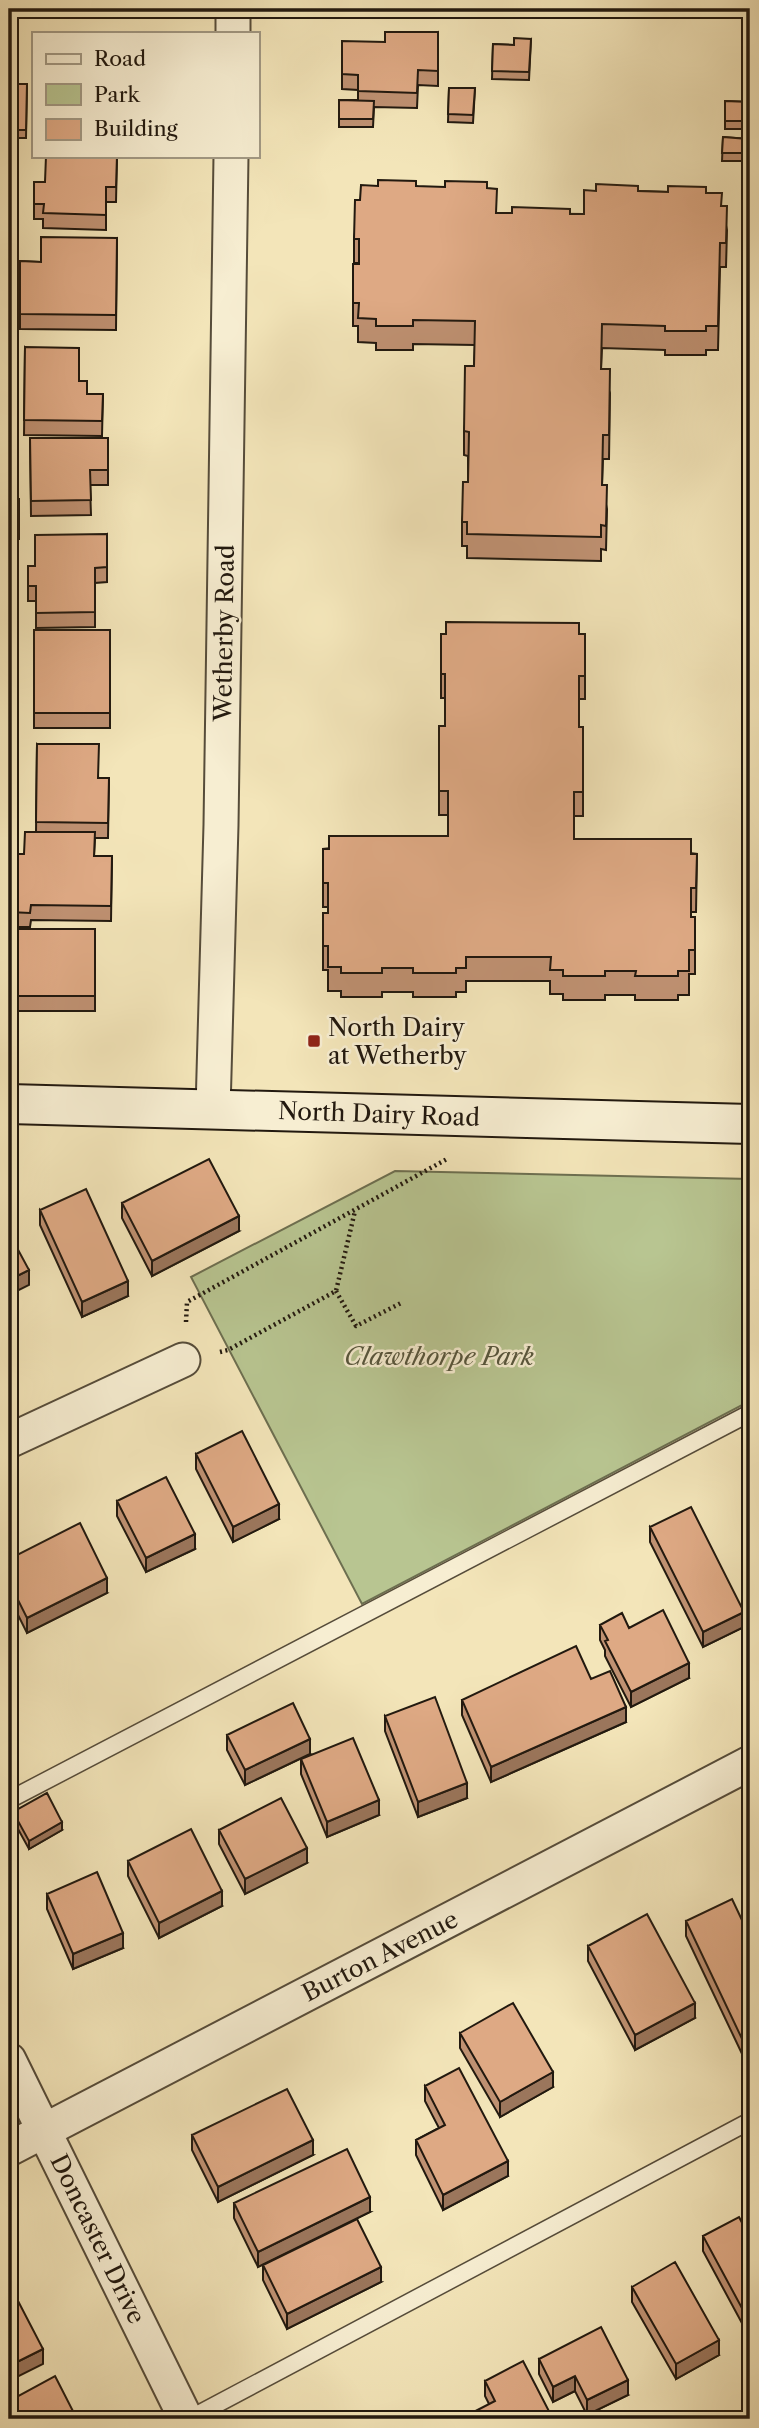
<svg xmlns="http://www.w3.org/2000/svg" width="759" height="2428" font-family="'Libre Caslon Text',serif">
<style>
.green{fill:#b8c591;stroke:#6d6f50;stroke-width:2}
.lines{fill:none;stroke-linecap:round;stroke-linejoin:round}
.lane-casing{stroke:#564c3a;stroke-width:19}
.street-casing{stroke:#564c3a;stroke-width:37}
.secondary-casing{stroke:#22190f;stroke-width:42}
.path{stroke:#22190f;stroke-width:4.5;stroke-dasharray:2 3.5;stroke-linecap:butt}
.lane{stroke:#f7eed2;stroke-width:16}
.street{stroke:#f7eed2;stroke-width:33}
.secondary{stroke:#f7eed2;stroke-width:38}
.wall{fill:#bf9172;stroke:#22190f;stroke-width:2}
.shaded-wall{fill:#9b765c;stroke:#22190f;stroke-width:2}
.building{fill:#dea984;stroke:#22190f;stroke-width:2}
.poi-dot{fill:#8f2418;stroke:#f7eed2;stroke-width:2.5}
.labels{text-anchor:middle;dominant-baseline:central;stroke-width:5;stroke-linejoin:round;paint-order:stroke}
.street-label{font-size:24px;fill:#22190f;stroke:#f7eed2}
.poi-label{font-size:24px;fill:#22190f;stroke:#f7eed2;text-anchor:start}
.park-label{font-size:24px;font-style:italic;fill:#56553c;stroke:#f7eed2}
</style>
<rect width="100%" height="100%" fill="#f3e5b9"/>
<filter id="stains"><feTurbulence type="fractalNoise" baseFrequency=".00286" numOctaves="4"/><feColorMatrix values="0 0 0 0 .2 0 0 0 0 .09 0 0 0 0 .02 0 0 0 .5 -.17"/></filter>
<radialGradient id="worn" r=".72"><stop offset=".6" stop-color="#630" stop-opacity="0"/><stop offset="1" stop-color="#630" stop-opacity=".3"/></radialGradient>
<path class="green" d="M395,1171L750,1179V1401L362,1604L191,1277Z"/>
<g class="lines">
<defs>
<path id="lane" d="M9,1800L750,1413
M189,2419L750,2121"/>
<path id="street" d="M233,33V9
M213,1109L221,825L231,156
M9,1441L183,1360
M9,2060L186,2419
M9,2149L750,1763"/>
<path id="secondary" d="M9,1104L750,1124"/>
</defs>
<use href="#lane" class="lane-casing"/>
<use href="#street" class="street-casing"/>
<use href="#secondary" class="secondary-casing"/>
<path class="path" d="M336,1291L356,1326L401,1303
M186,1322L187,1302L447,1159
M220,1352L228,1350L336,1291L355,1211"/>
<use href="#lane" class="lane"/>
<use href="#street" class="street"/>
<use href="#secondary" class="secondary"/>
</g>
<path class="wall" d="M438,32V86L418,85L417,108L374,107L373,127H339V100H358V90L342,89V74L385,42Z
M531,39L529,80L492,79L493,44L514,45Z
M9,84H27L26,138H9Z
M449,88H475L473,123L448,122Z
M725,101L750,102V129H725Z
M723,137L748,139V161H722Z
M117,156L116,202H106V230L43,228V219H34V182H45Z
M416,186L497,213L584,214L638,191L706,193L722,206L727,230L726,267H720L718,350H706V355H665V350L602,348L601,369L610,393L609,459H603L602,485L607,509L606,550L601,549V561L467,558V546H462V522L468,482V456L464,455V431L474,366L475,345L413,344V350H376V343L358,342V326H353V264L359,263H354V239L360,200Z
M117,238L116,330L20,329V261L41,262Z
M25,347L79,381L87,394H103L102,436L24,435Z
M30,438H108V485H90L91,515L31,516Z
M9,499H19V539H9Z
M107,534V582L95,583V627L36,628V601H28V581L35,566Z
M34,630H110V728H34Z
M441,634H585V699H579V727H583V816H574V839L697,854L696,912H691V917H695V974H689V995H678V1000H635V995H605V1000H563V994H550V981H466V992H456V997H413V992H382V997H341V991H328V970H323V913H328V907H323V849L448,836V815H439V726H445V698H441Z
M37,744L99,778H109L108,838H95L94,856H112L111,921L31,920L30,927H9V854H24L36,832Z
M9,929H95V1011H9Z
M122,1203L239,1231L152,1276L122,1218Z
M40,1210L128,1296L82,1317L40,1225Z
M196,1454L279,1519L233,1542L196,1469Z
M117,1501L195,1549L146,1572L117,1516Z
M650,1527L744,1627L703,1647L650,1542Z
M750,1552V1573L748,1568V1553Z
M9,1559L107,1593L27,1633L9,1597Z
M600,1625L629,1628L689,1678L631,1707L605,1656V1650L600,1640Z
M591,1679L626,1722L491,1782L462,1715V1700Z
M385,1716L467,1798L418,1817L385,1731Z
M227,1735L310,1754L245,1785L227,1750Z
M301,1759L379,1815L327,1837L301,1774Z
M13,1812L62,1830L29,1849L13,1820Z
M219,1830L307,1863L245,1894L219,1844Z
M128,1861L222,1906L159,1938L128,1876Z
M47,1894L123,1948L73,1969L47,1909Z
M686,1921L750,1937L744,2058L686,1936Z
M588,1946L695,2018L635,2050L588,1961Z
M460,2033L553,2087L500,2117L460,2048Z
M425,2086L508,2176L443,2210L416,2155V2140L439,2128L425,2101Z
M192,2135L313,2155L218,2202L192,2150Z
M234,2203L370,2212L258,2267L234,2218Z
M703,2236L750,2238V2338L703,2251Z
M263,2265L381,2282L287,2329L263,2280Z
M632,2287L719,2355L676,2379L632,2302Z
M539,2359L628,2395L587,2415L575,2391L553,2402L539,2374Z
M485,2381L553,2419L489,2404L485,2396Z"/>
<path class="shaded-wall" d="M239,1216V1231L152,1276V1261Z
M29,1270V1285L9,1295V1280Z
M128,1281V1296L82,1317V1302Z
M279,1504V1519L233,1542V1527Z
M195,1534V1549L146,1572V1558Z
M107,1578V1593L27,1633V1618Z
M744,1612V1627L703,1647V1632Z
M689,1663V1678L631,1707V1692Z
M626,1707V1722L491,1782V1767Z
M310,1739V1754L245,1785V1770Z
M467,1783V1798L418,1817V1802Z
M379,1800V1815L327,1837V1822Z
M62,1822V1830L29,1849V1841Z
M307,1848V1863L245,1894V1879Z
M222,1891V1906L159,1938V1923Z
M123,1933V1948L73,1969V1954Z
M695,2003V2018L635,2050V2035Z
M750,2040V2055L744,2058V2043Z
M553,2072V2087L500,2117V2102Z
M313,2140V2155L218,2202V2187Z
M508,2161V2176L443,2210V2195Z
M370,2197V2212L258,2267V2252Z
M381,2267V2282L287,2329V2314Z
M719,2340V2355L676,2379V2364Z
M43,2349V2364L9,2381V2366Z
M575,2376V2391L553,2402V2387Z
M628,2380V2395L587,2415V2400Z"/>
<path class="building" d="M385,32H438V71L418,70L417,93L358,91V75L342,74V41L385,42Z
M514,38L531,39L529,72L492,71L493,44L514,45Z
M9,84H27L26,130H9Z
M449,88H475L473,115L448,114Z
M339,100L374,101L373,119H339Z
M725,101L750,102V121H725Z
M723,137L748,139V153H722Z
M46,156H117L116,187H106V215L43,213L44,204H34V182H45Z
M378,180L416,181V186L445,187V181L487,182V188L497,189L496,213H512V207L570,209V214H584V190L596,191V184L638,186V191L668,192V186L706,187V193H722L721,206H727L726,243H720L718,326H706V331H665V326L602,324L601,369H610L609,435H603L602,485H607L606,526L601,525V537L467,534V522H462L463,482H468L469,432L464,431L465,366H474L475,321L413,320V326H376V319L358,318L359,303H353V264H359V239H354L355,200H360L361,185L378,186Z
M41,237L117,238L116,315L20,314V261L41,262Z
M25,347L79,348V381H87V394H103L102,421L24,420Z
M30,438H108V470H90L91,500L31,501Z
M9,499H19V531H9Z
M107,534V567L95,568V612L36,613V586H28V566H35V535Z
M446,622L579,623V634H585V676H579V727H583V792H574V839H691V854H697L696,888H691V917H695V950H689V971H678V976H635L636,971H605V976H563V970H550L551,957H466V968H456V973H413V968H382V973H341V967H328V946H323V913H328V883H323V849H329V836H448V791H439V726H445V674H441V634H446Z
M34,630H110V713H34Z
M37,744H99L98,778H109L108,823L36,822Z
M25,832H95L94,856H112L111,906L31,905L30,913L9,912V854H24Z
M9,929H95V996H9Z
M209,1159L239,1216L152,1261L122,1203Z
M86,1189L128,1281L82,1302L40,1210Z
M9,1233L29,1270L9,1280Z
M242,1431L279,1504L233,1527L196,1454Z
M166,1477L195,1534L146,1558L117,1501Z
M691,1507L744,1612L703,1632L650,1527Z
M80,1523L107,1578L27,1618L9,1582V1559Z
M663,1610L689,1663L631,1692L605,1641L608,1640L600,1625L622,1613L629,1628Z
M576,1646L591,1679L610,1671L626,1707L491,1767L462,1700Z
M435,1697L467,1783L418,1802L385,1716Z
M293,1703L310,1739L245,1770L227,1735Z
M353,1738L379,1800L327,1822L301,1759Z
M47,1793L62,1822L29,1841L13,1812Z
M281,1798L307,1848L245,1879L219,1830Z
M191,1829L222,1891L159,1923L128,1861Z
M97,1872L123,1933L73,1954L47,1894Z
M732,1899L750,1937V2040L744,2043L686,1921Z
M647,1914L695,2003L635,2035L588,1946Z
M513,2003L553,2072L500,2102L460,2033Z
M459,2068L508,2161L443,2195L416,2140L445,2125L425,2086Z
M287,2089L313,2140L218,2187L192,2135Z
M347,2149L370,2197L258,2252L234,2203Z
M739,2217L750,2238V2323L703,2236Z
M357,2219L381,2267L287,2314L263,2265Z
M675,2262L719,2340L676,2364L632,2287Z
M17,2299L43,2349L9,2366V2303Z
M601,2327L628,2380L587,2400L575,2376L553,2387L539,2359Z
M523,2361L553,2419H460L495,2401L485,2381Z
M55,2376L77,2419H9V2401Z"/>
<rect class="poi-dot" x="307" y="1034" width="14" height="14" rx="3.5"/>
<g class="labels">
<g class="street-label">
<text transform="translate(224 633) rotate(-89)">Wetherby Road</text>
<text transform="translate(379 1114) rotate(2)">North Dairy Road</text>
<text transform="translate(380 1956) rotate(-27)">Burton Avenue</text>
<text transform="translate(98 2239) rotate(64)">Doncaster Drive</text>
</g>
<g class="poi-label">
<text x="328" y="1027">North Dairy<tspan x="328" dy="28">at Wetherby</tspan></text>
</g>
<g class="park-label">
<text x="439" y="1356">Clawthorpe Park</text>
</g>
</g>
<rect width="759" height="2428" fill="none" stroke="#f3e5b9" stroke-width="35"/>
<rect x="10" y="10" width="738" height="2407" fill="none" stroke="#22190f" stroke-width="3.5"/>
<rect x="18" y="18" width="724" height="2393" fill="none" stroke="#22190f" stroke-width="2"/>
<rect x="32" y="32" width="228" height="126" fill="#f7eed2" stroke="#a29984" stroke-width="2"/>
<rect x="46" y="54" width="35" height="10" fill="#f7eed2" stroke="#a29984" stroke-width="2"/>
<text x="94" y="66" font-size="21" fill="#22190f">Road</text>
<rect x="46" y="84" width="35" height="21" fill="#b8c591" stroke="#a29984" stroke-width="2"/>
<text x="94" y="102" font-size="21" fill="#22190f">Park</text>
<rect x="46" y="119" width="35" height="21" fill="#dea984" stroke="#a29984" stroke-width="2"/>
<text x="94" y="136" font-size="21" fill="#22190f">Building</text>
<rect width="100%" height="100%" filter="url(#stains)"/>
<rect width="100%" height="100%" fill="url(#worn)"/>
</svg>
